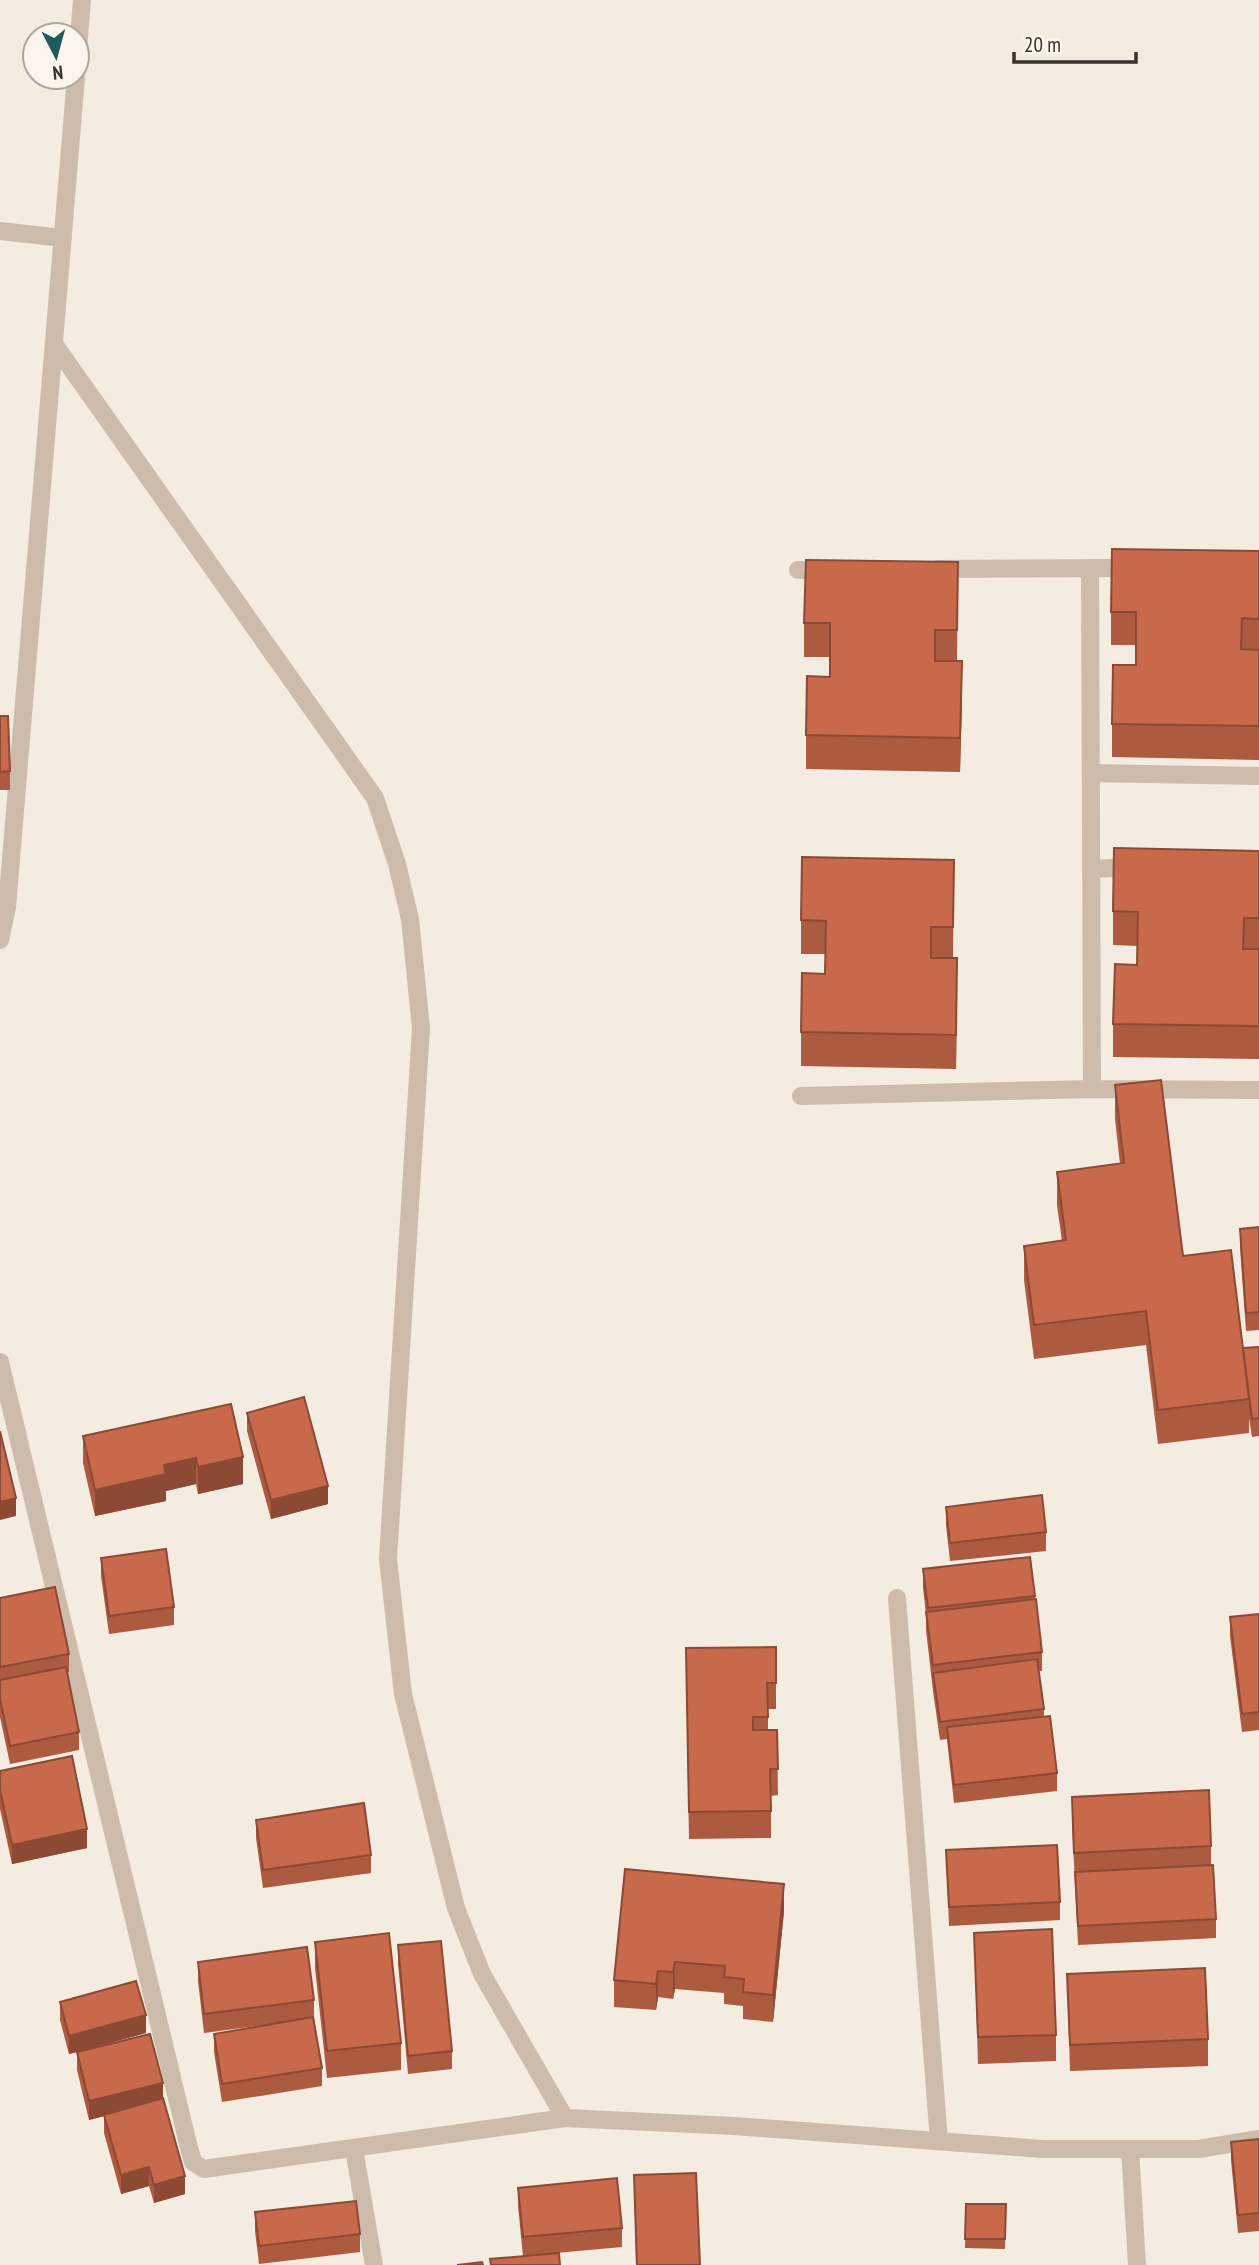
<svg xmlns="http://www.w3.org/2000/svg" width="1259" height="2265" font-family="'PT Sans Narrow',sans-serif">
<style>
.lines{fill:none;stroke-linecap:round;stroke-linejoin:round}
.lane{stroke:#cdbbac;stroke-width:18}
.street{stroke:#cdbbac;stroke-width:18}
.wall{fill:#ac5a40}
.shaded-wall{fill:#8c4a34}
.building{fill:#c8694b;stroke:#8c4a34;stroke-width:2}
</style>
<rect width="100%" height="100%" fill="#f4ebe1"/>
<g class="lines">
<path class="lane" d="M54,344L375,798L397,864L410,919L421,1028L388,1559L403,1694L456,1908L482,1974L565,2118
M1090,568L1092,1089
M937,569L1133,568
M798,570H829
M1091,773L1259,776
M1091,869L1136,867
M801,1096L1092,1089L1259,1090
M897,1598L939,2141
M354,2149L374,2265
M1130,2149L1137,2265"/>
<path class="street" d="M77,61L82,0
M0,231L63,238
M0,940L7,907L76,77
M0,1362L188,2144L193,2162L204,2169L565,2118L734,2126L1043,2149H1199L1259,2139"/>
</g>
<path class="wall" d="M1259,551V760L1112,757V724L1136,665V645H1111V612Z
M958,562L957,661L962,695L960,772L806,769V735L830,677V657H804V623Z
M0,716L10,771V790H0Z
M1259,851V1059L1113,1057V1024L1137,965V946L1113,945V911Z
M954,860L953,958L957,992L956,1069L801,1066V1032L825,974V954H801V920Z
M1115,1085L1183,1256L1243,1348L1259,1347V1436L1252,1437L1249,1418V1433L1158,1444L1146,1345L1034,1359L1024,1280V1246L1062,1241L1057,1205V1172L1120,1164L1115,1119Z
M1259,1227V1330L1246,1331L1240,1247V1229Z
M231,1404L243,1484L198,1494L196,1484L166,1491V1501L95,1516L83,1463V1436Z
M247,1413L328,1504L271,1519L247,1431Z
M946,1507L1046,1532V1551L950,1561L946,1525Z
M101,1558L174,1607V1625L109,1634L101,1576Z
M923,1569L1035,1596L1042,1652V1671H1039L1044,1709V1717L1057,1773V1791L954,1803L947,1739L940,1740L933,1691L926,1630V1614L923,1588Z
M0,1598L69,1654V1672H67L79,1732V1750L10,1764L0,1717Z
M1259,1614V1730L1242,1732L1230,1636V1617Z
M776,1647V1709H768V1730H777L778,1795L771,1796V1838L689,1839L686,1675Z
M0,1771L87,1848L12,1864L0,1809Z
M1072,1797L1211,1846V1865L1216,1919V1938L1078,1945L1072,1824Z
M256,1820L371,1855V1873L263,1888L256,1838Z
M946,1850L1060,1902V1920L949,1926Z
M784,1911L773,2022L743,2019V2006L724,2004V1993L675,1989L673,1999L658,1997L656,2010L614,2007V1980Z
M974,1933L1056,2035V2061L978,2064Z
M315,1942L401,2043V2070L327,2078L315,1968Z
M398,1945L452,2051V2069L408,2074L398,1963Z
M198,1962L314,2000V2018L322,2068V2086L222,2102L214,2052V2034L278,2023L204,2033L198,1981Z
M1067,1974L1208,2039V2066L1070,2071Z
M60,2002L146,2033L77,2052L163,2098L185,2194L154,2203L149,2186L121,2194L104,2133V2116L89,2120L77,2070V2052L69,2054L60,2020Z
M1259,2139V2231L1238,2233L1231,2160V2142Z
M634,2175L700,2265H636Z
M518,2188L622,2228V2247L523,2256L518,2206Z
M966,2204H1006L1005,2249L965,2248Z
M255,2212L360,2234V2252L259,2264L255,2231Z"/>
<path class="shaded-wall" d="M962,661V695L960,772V738Z
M957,958V992L956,1069V1035Z
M243,1457V1484L198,1494V1467Z
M196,1458V1484L166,1491V1501L95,1516V1490L164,1465Z
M328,1486V1504L271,1519V1500Z
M16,1498V1516L0,1520V1502Z
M87,1829V1848L12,1864V1845Z
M784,1884V1911L773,2022V1995Z
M675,1962V1989L673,1999V1972Z
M658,1971V1997L656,2010V1984Z
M146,2015V2033L69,2054V2036Z
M163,2083V2101L89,2120V2101Z
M149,2167V2186L121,2194V2175Z
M185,2176V2194L154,2203V2185Z"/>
<path class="building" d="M1112,549L1259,551V619L1242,618L1241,649L1259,650V726L1112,724L1113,665H1136V612H1111Z
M806,560L958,562L957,630H935V661H962L960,738L806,735L807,676L830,677V623H804Z
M0,716H8L10,771L0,772Z
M1114,848L1259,851V918H1244L1243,949H1259V1026L1113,1024L1115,964L1137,965L1138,912L1113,911Z
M802,857L954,860L953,927H931V958H957L956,1035L801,1032L802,973L825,974L826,921L801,920Z
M1161,1080L1183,1256L1231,1250L1249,1399L1158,1410L1146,1311L1034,1325L1024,1246L1066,1240L1057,1172L1124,1163L1115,1085Z
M1259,1227V1312L1246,1313L1240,1229Z
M1259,1347V1418L1252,1419L1243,1348Z
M304,1397L328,1486L271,1500L247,1413Z
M231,1404L243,1457L198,1467L196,1458L164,1465L166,1474L95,1490L83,1436Z
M0,1431L16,1498L0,1502Z
M1042,1495L1046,1532L950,1543L946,1507Z
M166,1549L174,1607L109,1616L101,1558Z
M1030,1557L1035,1596L928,1608L923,1569Z
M55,1587L69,1654L0,1667V1598Z
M1036,1599L1042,1652L933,1665L926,1612Z
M1259,1614V1712L1242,1714L1230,1617Z
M776,1647V1683H767L768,1717H753V1730H777L778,1769H770L771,1811L689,1812L686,1648Z
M1037,1659L1044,1709L940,1722L933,1673Z
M66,1667L79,1732L10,1746L0,1699V1680Z
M1050,1716L1057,1773L954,1785L947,1727Z
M72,1756L87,1829L12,1845L0,1790V1771Z
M1209,1790L1211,1846L1074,1853L1072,1797Z
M364,1803L371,1855L263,1870L256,1820Z
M1057,1845L1060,1902L949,1907L946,1850Z
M1213,1865L1216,1919L1078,1926L1075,1872Z
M625,1869L784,1884L773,1995L743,1992L744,1979L724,1977L725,1966L675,1962L673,1972L658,1971L656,1984L614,1980Z
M1052,1929L1056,2035L978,2037L974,1933Z
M389,1933L401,2043L327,2051L315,1942Z
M441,1941L452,2051L408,2056L398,1945Z
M307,1947L314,2000L204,2014L198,1962Z
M1205,1968L1208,2039L1070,2045L1067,1974Z
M136,1981L146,2015L69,2036L60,2002Z
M313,2017L322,2068L222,2084L214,2034Z
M150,2034L163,2083L89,2101L77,2052Z
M163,2098L185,2176L154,2185L149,2167L121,2175L104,2115Z
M1259,2139V2213L1238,2215L1231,2142Z
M696,2173L700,2265H637L634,2175Z
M617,2178L622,2228L523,2237L518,2188Z
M356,2201L360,2234L259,2246L255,2212Z
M966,2204H1006L1005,2239H965Z
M559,2253L560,2265H491L490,2259Z
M482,2262L483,2265H457Z"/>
<g transform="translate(56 56) rotate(174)"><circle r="33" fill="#fbf5ee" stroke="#aea6a0" stroke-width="2"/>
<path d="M0-5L12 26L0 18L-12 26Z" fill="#1f5a5e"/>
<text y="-10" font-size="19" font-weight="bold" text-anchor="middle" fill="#3b302b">N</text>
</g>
<path d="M1014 52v10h122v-10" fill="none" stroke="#3b302b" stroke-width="3.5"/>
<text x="1024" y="52" font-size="21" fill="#3b302b" stroke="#fbf5ee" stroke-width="5" paint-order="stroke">20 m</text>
</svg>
